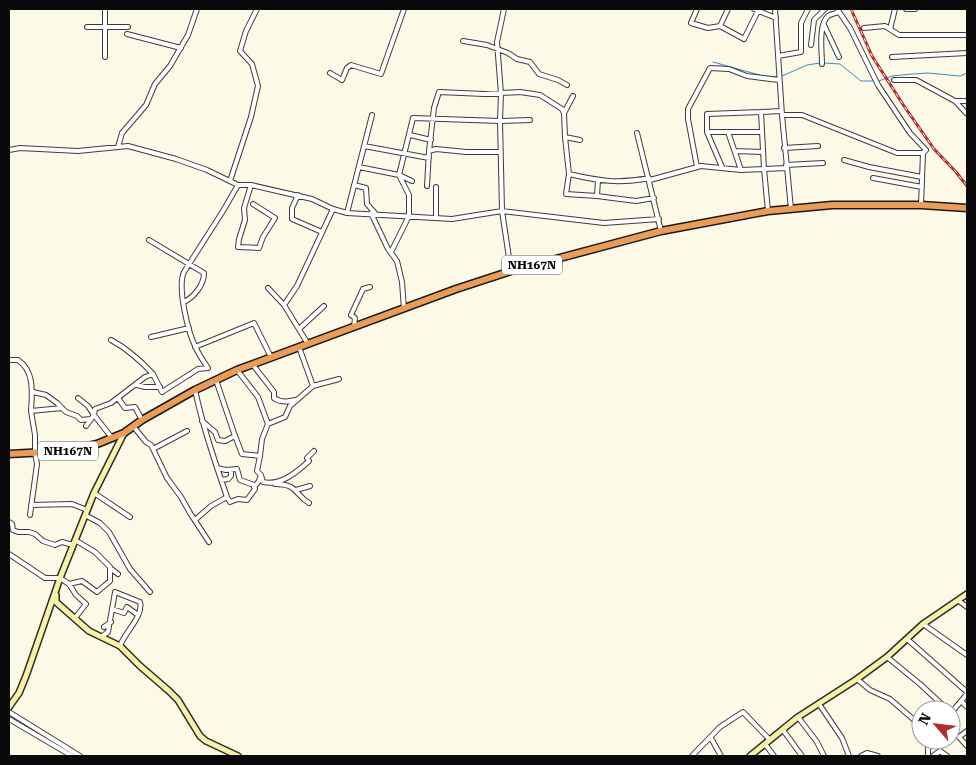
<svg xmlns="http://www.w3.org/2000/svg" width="976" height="765" font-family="'Roboto Serif',serif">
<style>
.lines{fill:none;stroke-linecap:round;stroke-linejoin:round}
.stream{stroke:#3c8bc3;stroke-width:1}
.street-casing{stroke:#3c3c3c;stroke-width:6}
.secondary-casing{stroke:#2b2b2b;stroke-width:8}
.highway-casing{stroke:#1a1a1a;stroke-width:9}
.street{stroke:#fff;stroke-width:4}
.secondary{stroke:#f9f1a7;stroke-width:5}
.highway{stroke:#ea9d59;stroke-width:6}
.rail-casing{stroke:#ae2d31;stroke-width:3}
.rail{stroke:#fff;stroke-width:1;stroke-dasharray:4;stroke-linecap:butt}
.labels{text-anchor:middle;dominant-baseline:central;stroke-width:5;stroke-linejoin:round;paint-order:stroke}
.shield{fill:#fff;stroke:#535353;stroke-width:1}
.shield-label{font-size:12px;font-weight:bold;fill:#090909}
</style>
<rect width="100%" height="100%" fill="#fdf9e7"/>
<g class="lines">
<path class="stream" d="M713,62L763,76L778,77
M824,63L840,64L861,81H875
M782,76L807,65L820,63
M879,81L892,76L912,74L928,73L960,76L967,73"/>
<defs>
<path id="street" d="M504,9L497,42L501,94L500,121L502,211L604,223L659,219
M697,9L691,23L708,28L720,26
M728,9L720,26L744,39L759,9
M754,9L776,18
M775,9L782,115H802L897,153H923
M837,9L850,28L878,85L910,133L926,150L923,153L921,205
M906,9H915
M824,25L839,57
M87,27H128
M864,28L885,26L899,35H967
M890,29L895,9
M127,34L181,48
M463,41L487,45L508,53L517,59L530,62L539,74L558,80L567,85
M811,45L814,20L825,9
M778,56L801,52V23L808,9
M105,57V9
M892,57L967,53
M822,64C822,52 818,25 828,16C831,14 836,13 839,12
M330,73L342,80L347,68L351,65L381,74L404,9
M894,80H916L955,101L967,114
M955,101H967
M761,112L781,111
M564,113L573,96
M782,115L791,209
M707,132H762
M728,132L741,170
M637,133L661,231
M410,135L431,140
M580,140L565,137L569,174C599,181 619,184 649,178
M364,146L429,158
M118,147L122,133L146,105L155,84L170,66L188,35L197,9
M784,148L818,146
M9,150L20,148L78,151L128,146L176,159L207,170L238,185H251L312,199L333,209L347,213L452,219L502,211L511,271
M735,151L763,152
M500,152H466L436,149L429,151L434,108L439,92L484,94L520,92L540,95L562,109L564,113L565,137
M844,160L869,167L922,177
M786,165L823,163
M359,167L399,175L413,118L500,121L530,120
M697,167L688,119V109L710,68L729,69L747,76L779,80
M569,174L566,194L597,196
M873,178L922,187
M598,180L597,196L636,201L654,198
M650,180L701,166L741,170L764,169L761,112L707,114V132L722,167
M230,181L251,117L258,86L252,64L240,51L246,31L257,9
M251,185L244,208L245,220L239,239L238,247L259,248L263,237L275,218L253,204
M354,185L366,188L367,204L375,213
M427,186L429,151
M436,187V218
M298,195L292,208V219L322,232
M768,211L764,169L786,168
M347,213L372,115
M371,213L388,249L397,261L402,282L404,309
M149,240L204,273C204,285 194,297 184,302
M391,252L409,216V195L399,175L412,181
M268,288L284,305
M354,327L355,318L351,315L363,289L370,287
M299,329L324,306
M151,337L189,328
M111,340C128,349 140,360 153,374
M308,344L284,305L297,286L333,209
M195,347L254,323L271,357
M299,347L313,386L339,379
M9,360H18C35,371 32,394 31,411L62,408
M253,365L274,392V398C281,403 288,402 295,400
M237,370L258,397L268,424
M216,380L235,436
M137,385L145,387H160
M195,390C203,427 215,462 227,497L230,502L238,499L247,500L255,489L254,485L240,480L237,469L226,470L217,468
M33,392L46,395L57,403L66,412L77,416L81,420L90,419
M78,398L88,406L94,415L86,426
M118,398L125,408L135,407L142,420
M202,421L215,432L218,440L225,441L235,436L242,454L260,456L262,439L268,424L285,417L290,406L313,386
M133,426L146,442L151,445L153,449L187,431
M112,438L94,415L95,409L111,403L145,377L153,374L162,392L198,369L208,368C204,362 199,355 196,348C188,333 177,287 184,272L223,211L238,185
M153,449L167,478L181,497L190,513L209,542
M261,475L263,482C280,486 296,473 309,461L307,458L314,451
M221,480L228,479L231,476V470
M275,484C298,484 294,494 309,503
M254,487L259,481L261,475L257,471L260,456
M296,490L310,486
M94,493L130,517
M31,505L72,504L87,510
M30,515L37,464L35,453V435L31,411
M85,515L100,523L109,532L130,569L150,592
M195,520L211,506L227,497
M9,522L12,524L13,530L18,532H29L35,534L43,541L55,545L62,542L73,545
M9,554L45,578H60L69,584L76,595L86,604L75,618
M110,568L118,574
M69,584L82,581L97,592L110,581V567L95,552L75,540
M959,601L967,607
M112,609L124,613L127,607L138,615
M923,624L967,655
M104,627L111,622
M101,637L108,632L115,592L140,602C144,616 124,633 120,646
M907,639L967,692
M887,657L920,684L948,710
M857,679L870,690L890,699L921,726
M961,701L967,707
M819,704L842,738L849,756
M9,712L80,756
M951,713L967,694
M798,717L817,742L824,756
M9,719L72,756
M783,730L802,756
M967,731L959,737L967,746
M711,738L721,756
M765,744L774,756
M692,756L720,727L743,712L770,740
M861,756L867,753L878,756
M928,756V747L930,740
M933,756L940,751L947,756"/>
<path id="secondary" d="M56,595V602L89,631L120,646L140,666L169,691L178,700L200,736L206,741L238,756
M9,707L19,693L26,676L60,578L94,493L124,433
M750,756L798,717L857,679L887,657L923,624L967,594"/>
<path id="highway" d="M9,454L65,451L97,444L124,433L142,420L195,390L237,370L456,289L511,271L661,231L768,211L832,205H921L967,208"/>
</defs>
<use href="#street" class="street-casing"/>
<use href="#secondary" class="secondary-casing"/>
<use href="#highway" class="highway-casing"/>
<use href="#street" class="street"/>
<use href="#secondary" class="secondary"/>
<use href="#highway" class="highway"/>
<defs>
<path id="rail" d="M851,9L872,56L904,106L934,149L956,172L967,186"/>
</defs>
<use href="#rail" class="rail-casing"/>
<use href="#rail" class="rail"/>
</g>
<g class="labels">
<g class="shield">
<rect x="502" y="255.5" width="60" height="19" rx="4"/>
<rect x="38" y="441.5" width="60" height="19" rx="4"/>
</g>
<g class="shield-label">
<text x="532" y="265">NH167N</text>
<text x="68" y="451">NH167N</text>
</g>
</g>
<rect width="976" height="765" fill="none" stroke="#090909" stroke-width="20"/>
<g transform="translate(936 725) rotate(298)"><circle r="24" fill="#ffffff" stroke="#9d9d9d"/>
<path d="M0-4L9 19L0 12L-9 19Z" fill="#ae2d31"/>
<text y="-8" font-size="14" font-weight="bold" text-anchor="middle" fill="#090909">N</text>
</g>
</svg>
